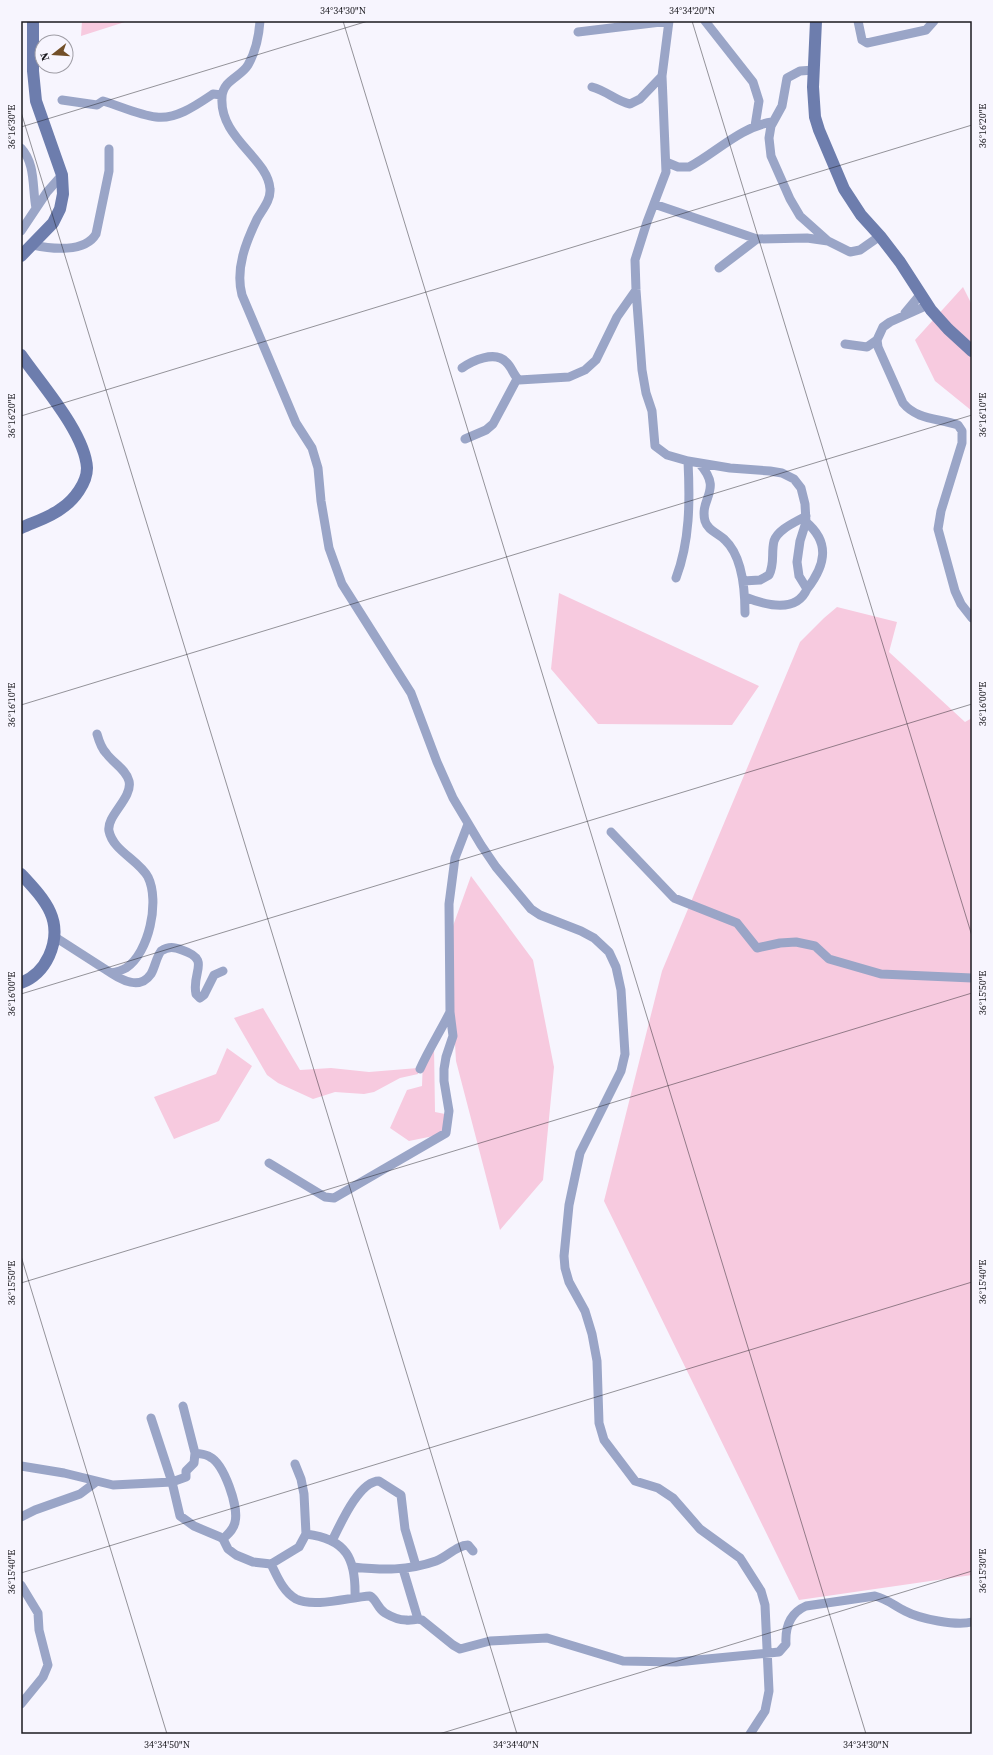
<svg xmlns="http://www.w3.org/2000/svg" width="993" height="1755" font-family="'Source Serif 4',serif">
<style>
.green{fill:#f7cadf}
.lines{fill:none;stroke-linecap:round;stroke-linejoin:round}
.street{stroke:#9aa5c7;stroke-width:9}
.secondary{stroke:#6d7dad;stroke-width:12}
.ticks{fill:none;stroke:#1b1a1f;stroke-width:1;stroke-opacity:0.45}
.neatline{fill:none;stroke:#1b1a1f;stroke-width:1.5}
.ticks-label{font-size:10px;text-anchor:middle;fill:#1b1a1f}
</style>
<rect width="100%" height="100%" fill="#f7f5fe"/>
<path class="green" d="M82,21H128L81,36Z
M963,287L972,305V411L935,381L915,340Z
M559,593L759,686L732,725L598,724L551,669Z
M837,607L897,622L889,652L965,722L972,718V1575L799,1600L604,1201L662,971L800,642L824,618Z
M471,876L533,960L554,1067L543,1180L500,1230L456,1061L449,937Z
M263,1008L300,1070L331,1068L369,1072L418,1068V1074L400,1078L374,1092L364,1094L335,1092L313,1099L278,1083L267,1075L234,1018Z
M434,1047L435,1112L445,1114L448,1133L409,1141L390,1128L407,1090L422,1086L423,1057Z
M227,1048L252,1066L219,1121L174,1139L154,1097L216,1074Z"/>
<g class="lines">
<path class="street" d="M260,21C259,35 255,53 248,65C241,77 223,80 222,97C219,138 268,158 270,189C271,200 262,210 257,219C246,242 235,269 242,295L296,423L312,448L318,468L321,501L329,548L342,584L411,693L437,762L453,798L481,845L496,867L531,909L540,915L581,931L594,938L609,952L616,967L621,990L625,1054L621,1071L580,1153L569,1205L564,1256L565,1268L569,1282L585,1311L592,1334L597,1361L599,1423L604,1440L635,1481L658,1488L673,1498L700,1529L740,1558L761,1591L765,1605L769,1691L765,1711L750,1734
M669,21L662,76L666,172L647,222L635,260L636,290L642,370L646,393L652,411L655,446L667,455L688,461L730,468L770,471L782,473L794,479L801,488L805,504L806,522L800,541L797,562L799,576L807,589C796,614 765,605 745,597
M705,21L753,82L759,101L755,126
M858,21L862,40L867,43L926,30L934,21
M578,32L669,21
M814,70L800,71L787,78L782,106L771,126L769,138L771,156L790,199L800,216L828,241
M592,87C607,91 616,101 630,104L640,99L662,76
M62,100L97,105L103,101C120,106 139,115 156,117C176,120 198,104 213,94L222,95
M21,148C36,164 32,188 36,208
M666,162L678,167H689C717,152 740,127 772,122
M654,204L757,239L807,238L828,241L850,252L860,250L880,236
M21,231L47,192L62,175
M33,245C51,249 85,253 96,234L109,171V149
M719,268L757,239
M928,305L890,322L883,327L877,340L878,347L903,403C917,420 938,418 958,425L962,431V443L941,511L938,529L955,591L961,604L972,618
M905,313L920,295
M845,344L867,347L877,340
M462,368C472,361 495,350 506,362C512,367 513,375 519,380L569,377L585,370L596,360L617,317L636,290
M465,439L486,430L493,424L517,379
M699,463C724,491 699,497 705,521C708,531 718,533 725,540C742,556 745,590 745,613
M806,522C831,543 825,566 807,589
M676,578C690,541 690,501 688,461
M743,581L760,580L769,575C775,563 771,553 774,541C778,529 796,522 806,516
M611,832L674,898L737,923L757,948L780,943L796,942L815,946L829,959L881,974L972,978
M55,937L111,973C116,972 121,971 126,968C149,953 160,901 148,877C139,860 113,851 109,831C106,816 133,798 129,781C126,769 113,763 106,753C101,748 99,741 97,734
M111,973C123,981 140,990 151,974C155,967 156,958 161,951C169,946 174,947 182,950C212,960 191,972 196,994L200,998L204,995L214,975L223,971
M420,1069C429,1049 440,1032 450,1012
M269,1163L325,1197L334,1198L446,1133L449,1111L444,1081V1069L446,1057L453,1036L450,1012L449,904L455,858L468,824
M183,1406L195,1453C200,1454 206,1454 210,1457C224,1464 239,1507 235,1522C234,1529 228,1534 223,1539
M151,1418L172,1482L180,1516L194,1526L220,1537L223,1539L228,1549L236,1555L253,1562L271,1564L299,1547L306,1534L304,1494L301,1479L295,1464
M21,1466L64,1473L113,1485L172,1482L186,1477V1471L194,1463L195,1453
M21,1517L35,1510L80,1494L96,1482
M306,1534C347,1539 356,1559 355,1597
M332,1541C340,1525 359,1481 379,1481L401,1495L405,1529L416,1566
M271,1564C277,1576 283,1592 296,1599C314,1608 350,1597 370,1596C377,1600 377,1608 385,1613C390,1616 399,1620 406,1620C412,1621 416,1618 422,1620L453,1645L460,1649L490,1641L547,1638L623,1661L676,1662L779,1652L786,1644C785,1627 790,1613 806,1606L875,1596C887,1599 895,1606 905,1611C920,1619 956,1626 972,1622
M353,1567C382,1570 408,1571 436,1561C447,1557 457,1545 468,1545L473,1551
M403,1569L418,1619
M21,1585L38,1613L39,1630L48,1665L43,1677L21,1704"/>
<path class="secondary" d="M816,21L813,87L815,117L819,130L844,189L861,215L880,236L900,262L931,310L948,329L972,351
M21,256L53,223L60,209L63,194L62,175L36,101L33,71V21
M21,355C41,384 85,433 87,468C87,483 74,500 62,508C51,517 34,522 21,528
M21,874C44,899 65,920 49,956C43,969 34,978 21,983"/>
</g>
<path class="ticks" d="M343,21L866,1734M692,21L972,936M21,112L517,1734M21,127L368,21M21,416L972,125M21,705L972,415M21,994L972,704M21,1256L167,1734M21,1283L972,993M21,1573L972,1282M439,1734L972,1571"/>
<rect width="993" height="1755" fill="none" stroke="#f7f5fe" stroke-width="44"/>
<g transform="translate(54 54) rotate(253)"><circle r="19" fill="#f7f5fe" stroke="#9f9da5"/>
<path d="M0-3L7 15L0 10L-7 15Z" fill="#724f28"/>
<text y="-6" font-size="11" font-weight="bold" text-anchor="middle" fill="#1b1a1f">N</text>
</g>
<rect x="22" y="22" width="949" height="1711" class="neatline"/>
<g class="ticks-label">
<text x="343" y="14">34°34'30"N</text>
<text x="692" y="14">34°34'20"N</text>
<text transform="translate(982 126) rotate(-90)" y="4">36°16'20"E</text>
<text transform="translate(11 127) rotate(-90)" y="4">36°16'30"E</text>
<text transform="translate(982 415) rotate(-90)" y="4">36°16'10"E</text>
<text transform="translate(11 416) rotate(-90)" y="4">36°16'20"E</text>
<text transform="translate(982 704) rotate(-90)" y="4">36°16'00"E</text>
<text transform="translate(11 705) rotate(-90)" y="4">36°16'10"E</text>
<text transform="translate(982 993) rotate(-90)" y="4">36°15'50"E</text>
<text transform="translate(11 994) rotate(-90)" y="4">36°16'00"E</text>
<text transform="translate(982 1282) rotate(-90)" y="4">36°15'40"E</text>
<text transform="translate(11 1283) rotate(-90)" y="4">36°15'50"E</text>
<text transform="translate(982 1571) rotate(-90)" y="4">36°15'30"E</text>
<text transform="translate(11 1572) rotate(-90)" y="4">36°15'40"E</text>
<text x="167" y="1748">34°34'50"N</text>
<text x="516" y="1748">34°34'40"N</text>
<text x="866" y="1748">34°34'30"N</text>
</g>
</svg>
